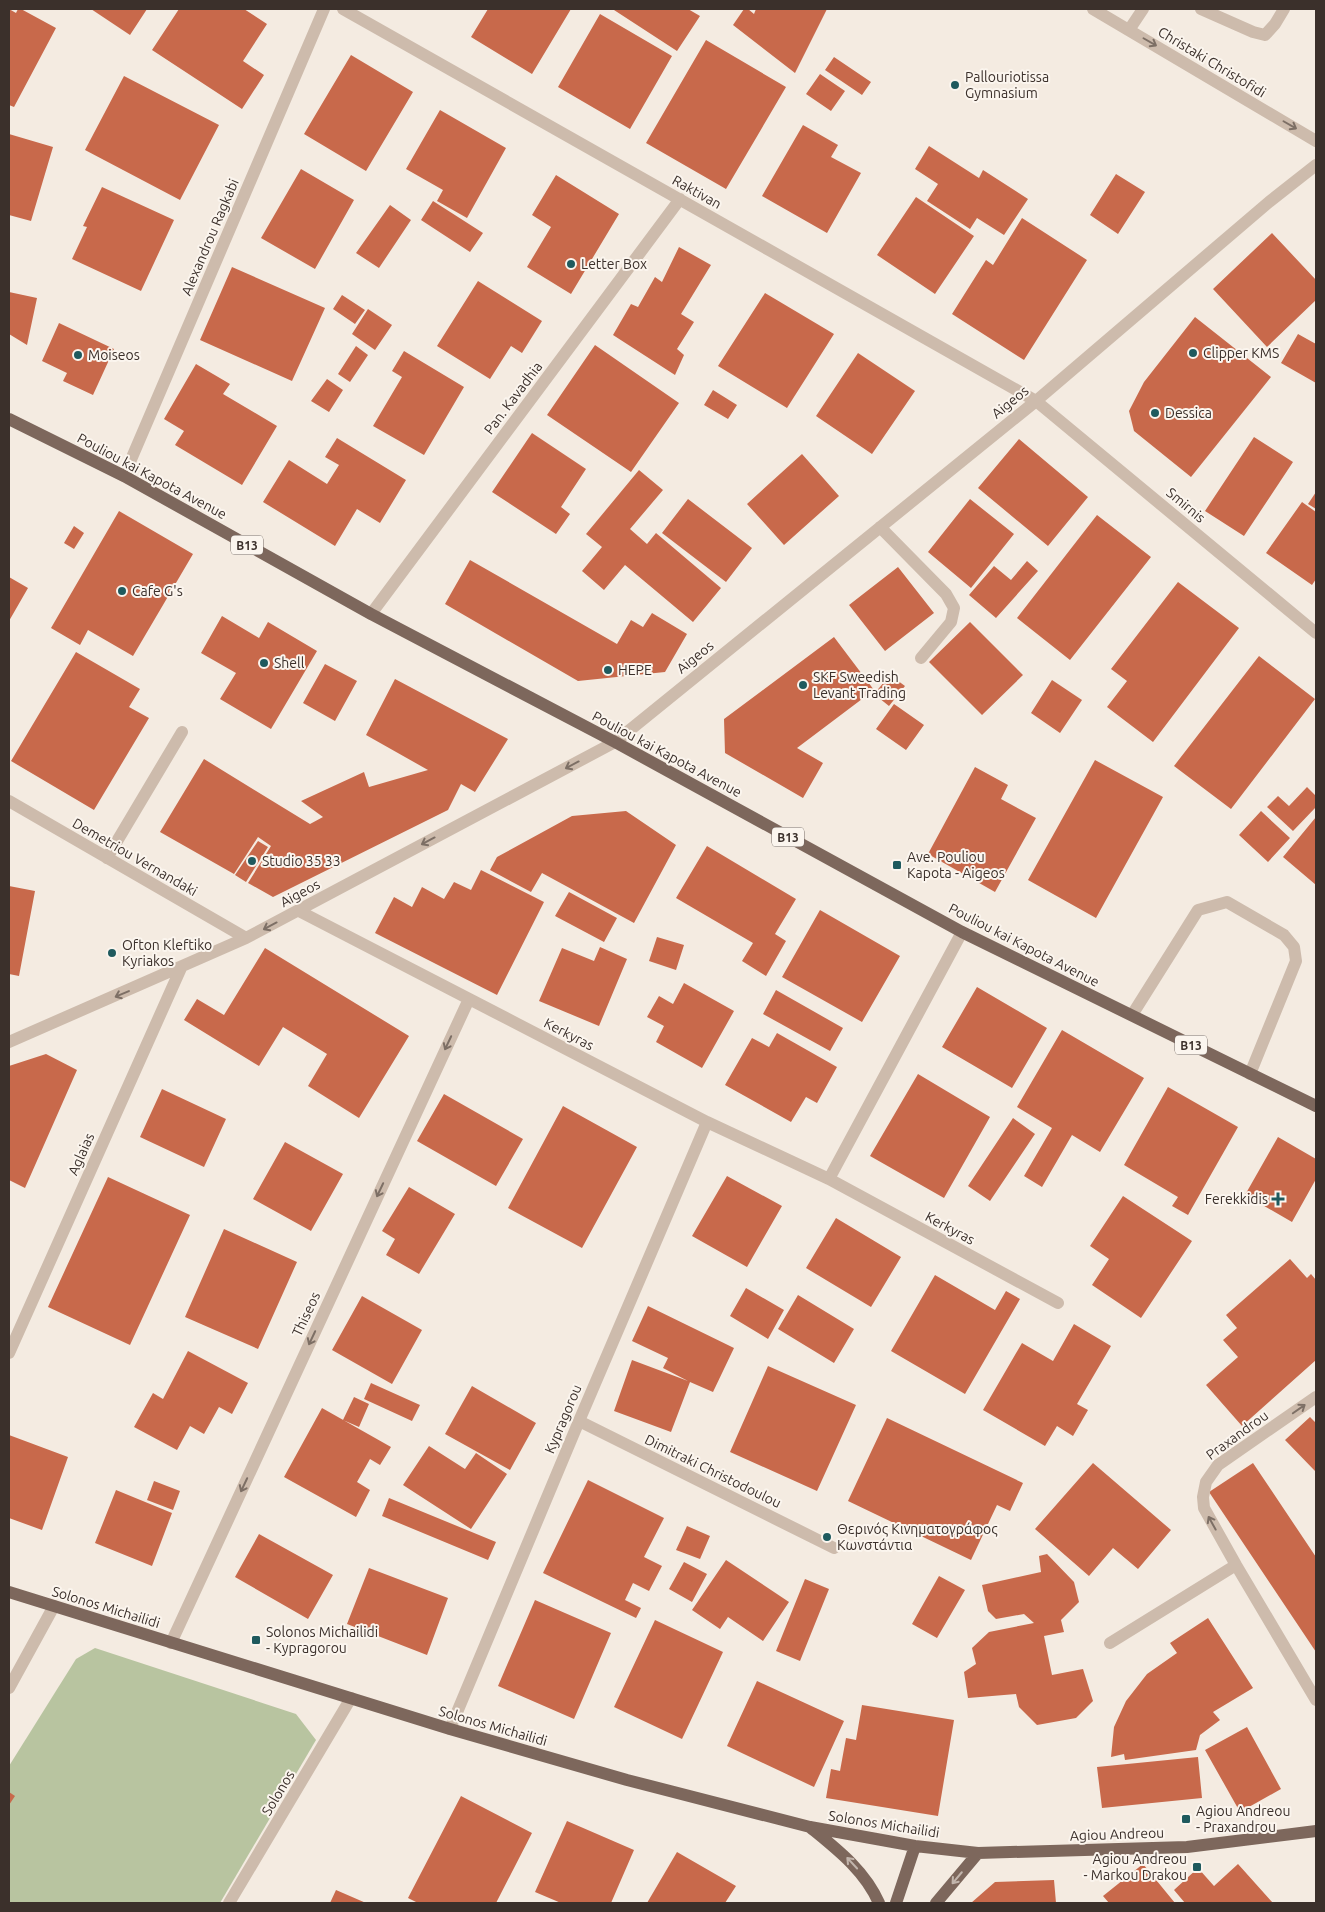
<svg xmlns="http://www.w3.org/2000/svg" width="1325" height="1912" font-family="Ubuntu,sans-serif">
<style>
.green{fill:#b8c4a0}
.building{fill:#c8694b}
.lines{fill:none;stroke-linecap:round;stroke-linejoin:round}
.minor{stroke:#cdbbac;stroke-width:12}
.major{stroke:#7d675c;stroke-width:12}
.oneway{stroke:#7d6f65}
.oneway2{stroke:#c2b5ac}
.poi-dot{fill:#1f5a5e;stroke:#fbf5ee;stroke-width:2}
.labels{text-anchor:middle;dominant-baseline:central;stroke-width:4;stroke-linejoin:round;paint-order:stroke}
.shield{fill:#fbf5ee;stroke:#756b66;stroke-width:1}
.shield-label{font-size:12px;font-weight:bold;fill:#3b302b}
.street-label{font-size:14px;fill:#3b302b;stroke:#fbf5ee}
.poi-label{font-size:14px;fill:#3b302b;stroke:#fbf5ee;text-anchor:start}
</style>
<rect width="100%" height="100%" fill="#f4ebe1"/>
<path class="green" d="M95,1648L296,1714L316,1740L220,1903H9V1766L76,1659Z"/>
<path class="building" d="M9,9L16,13L18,9H21L56,28L14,107L9,105Z
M91,9H147L130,35Z
M179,9H244L267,24L243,61L264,75L242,109L152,50Z
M488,9H571L532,74L471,37Z
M615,9H688L700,16L677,51L614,10Z
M744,9H748L754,14L756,9H827L795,73L733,25Z
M600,14L672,56L630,129L558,87Z
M706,40L786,87L726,189L646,143Z
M351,55L413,92L366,171L304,134Z
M834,57L871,82L862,95L825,70Z
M820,74L845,91L831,111L806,94Z
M124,76L219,125L180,200L85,150Z
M440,110L506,148L467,218L437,201L443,190L406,169Z
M803,125L838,145L831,157L861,173L827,233L762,196Z
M9,134L53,147L31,221L9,215Z
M929,146L979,178L983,170L1028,199L1004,235L977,218L970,229L927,201L938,184L915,169Z
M301,169L354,200L315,269L261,238Z
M1116,174L1145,192L1118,234L1090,215Z
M556,175L619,214L571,294L527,267L551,227L532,215Z
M102,187L174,220L141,291L72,259L87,227L83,226Z
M916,197L974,236L935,294L877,255Z
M433,201L483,233L470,252L421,220Z
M390,205L411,220L379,268L356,253Z
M1022,218L1087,260L1024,360L952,314L986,260L993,265Z
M1272,233L1316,280V300L1267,347L1213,289Z
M679,247L711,265L681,314L694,322L677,349L684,355L675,375L613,335L631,304L638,307L655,277L662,282Z
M232,267L325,308L292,381L200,340Z
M478,281L542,321L522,353L511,346L490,379L437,346Z
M9,292L37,298L27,345L9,334Z
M765,293L834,334L787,408L718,366Z
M342,295L365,310L355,324L333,309Z
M368,309L392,325L375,350L352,334Z
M1195,317L1271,377L1191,477L1134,431L1129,411L1144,382Z
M59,323L114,349L93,395L63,381L67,373L42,361Z
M1298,334L1316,344V383L1281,363Z
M595,345L679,403L631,472L547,415Z
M356,346L368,355L350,382L338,374Z
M404,351L464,387L424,455L373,426L402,377L392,371Z
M858,353L915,391L872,454L816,416Z
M196,364L230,384L223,394L277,426L242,485L175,445L184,431L164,419Z
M327,379L343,390L329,412L311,401Z
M713,390L737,405L728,419L704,405Z
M532,433L586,469L561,507L570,514L556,534L492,492Z
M1254,437L1293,462L1244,536L1205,511Z
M337,438L406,480L380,523L357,509L335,546L263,502L289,460L327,484L339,465L325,457Z
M1019,439L1088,497L1048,546L978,488Z
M802,454L839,496L784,545L747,504Z
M639,470L663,490L630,529L647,544L656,533L721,588L693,622L625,565L604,590L582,571L602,547L586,534Z
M1316,492V509L1308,504Z
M688,499L752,548L726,582L662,533Z
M970,499L1014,534L971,588L928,552Z
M1302,502L1316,512V579L1312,585L1266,553Z
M119,511L193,554L133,656L88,630L80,645L51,628Z
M1097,515L1151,557L1070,660L1017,618Z
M74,526L84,533L74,549L64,543Z
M470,560L617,644L631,620L643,627L652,613L687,634L665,672L578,681L445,604Z
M1027,561L1038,571L996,618L969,595L994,566L1011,580Z
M898,567L934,613L885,651L849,605Z
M9,577L28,588L9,621Z
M1178,582L1239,628L1153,742L1107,707L1127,681L1111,669Z
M222,616L259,638L268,622L317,651L271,729L220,699L236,673L201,653Z
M970,622L1023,675L982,715L929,662Z
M834,637L874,690L797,748L823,763L803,798L725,753L724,719Z
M76,652L140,689L129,707L149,718L94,810L11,761Z
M1259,656L1315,699L1231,809L1174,766Z
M325,664L357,681L335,721L303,703Z
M890,675L905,686L889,706L874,694Z
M395,679L508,739L475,792L461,784L448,810L273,897L248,883L271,846L258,837L234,874L160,832L204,759L310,824L323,817L301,801L364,772L369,787L428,770L366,735Z
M1052,680L1082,700L1060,733L1031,713Z
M894,704L924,725L906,750L876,729Z
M1095,760L1163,797L1096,918L1028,880Z
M975,767L1008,785L1001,799L1036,818L995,892L928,854Z
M1307,787L1316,796V807L1293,831L1267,807L1278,796L1289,806Z
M626,811L676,845L634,923L542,873L531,892L490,870L497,857L572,816Z
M1261,811L1290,838L1268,862L1239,835Z
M1316,817V885L1283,857Z
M258,841L268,847L246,882L235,875Z
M707,846L796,899L775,934L786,941L766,976L742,961L753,943L676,898Z
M481,870L544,902L497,995L375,933L394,897L412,907L422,887L444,899L454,882L471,890Z
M9,886L35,891L19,976L9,974Z
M569,892L617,918L604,942L555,916Z
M820,910L900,956L862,1022L782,977Z
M657,937L684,945L676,970L649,961Z
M600,947L627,959L599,1026L539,1001L562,948L594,961Z
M265,948L409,1036L359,1118L308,1086L327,1054L283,1027L259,1066L184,1020L197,999L224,1015Z
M684,983L734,1011L702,1068L656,1042L664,1026L647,1017L659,996L673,1004Z
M977,987L1047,1028L1012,1088L942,1047Z
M776,990L843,1028L830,1051L763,1014Z
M1062,1030L1144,1078L1100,1152L1072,1135L1042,1187L1024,1176L1052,1128L1017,1107Z
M777,1033L837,1067L817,1103L806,1097L791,1122L725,1085L752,1038L769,1047Z
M46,1054L77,1070L25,1188L9,1180V1066Z
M918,1074L990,1117L944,1198L870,1156Z
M1168,1087L1238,1127L1188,1215L1172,1206L1178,1197L1124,1165Z
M162,1089L226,1119L204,1167L140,1137Z
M444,1094L523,1139L496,1186L417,1141Z
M563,1106L637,1147L582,1248L508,1208Z
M1013,1118L1035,1134L990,1201L968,1186Z
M1278,1137L1316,1159V1179L1292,1222L1245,1195Z
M285,1142L343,1174L311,1231L253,1199Z
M727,1176L782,1206L747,1267L692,1236Z
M108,1177L190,1215L130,1345L48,1307Z
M409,1187L455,1214L419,1274L386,1255L395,1239L382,1231Z
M1123,1196L1192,1241L1141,1318L1092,1285L1109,1259L1090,1246Z
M836,1218L901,1257L871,1307L806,1268Z
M224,1229L297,1262L258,1349L185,1317Z
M1290,1259L1307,1278L1311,1274L1316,1280V1360L1242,1426L1206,1385L1238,1357L1223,1340L1237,1328L1226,1315Z
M935,1275L995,1310L1006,1291L1020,1299L965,1394L891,1351Z
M746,1288L784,1310L768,1339L730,1316Z
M798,1295L854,1329L834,1363L778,1329Z
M362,1296L422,1330L392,1384L332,1350Z
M648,1306L734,1348L713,1392L690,1382L671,1432L614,1411L632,1360L688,1381L663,1368L668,1358L632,1341Z
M1074,1324L1111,1346L1077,1404L1088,1410L1073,1436L1057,1426L1045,1446L983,1410L1022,1343L1053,1361Z
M188,1351L248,1383L232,1414L219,1407L204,1434L190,1426L177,1450L134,1427L153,1393L163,1399Z
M768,1366L856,1405L817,1491L730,1452Z
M371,1383L420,1405L412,1421L364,1399Z
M472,1386L536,1423L510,1470L445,1434Z
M354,1397L369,1404L359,1427L343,1420Z
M322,1408L391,1447L380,1465L370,1459L357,1482L370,1490L356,1517L284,1477Z
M1310,1417L1316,1423V1472L1285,1440Z
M887,1418L1023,1483L1010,1511L997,1505L971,1560L848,1501Z
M9,1435L68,1457L42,1530L9,1518Z
M429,1446L465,1469L476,1453L507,1474L471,1529L403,1485Z
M1093,1463L1171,1530L1138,1569L1113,1548L1089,1576L1035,1529Z
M1253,1463L1316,1557V1652L1209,1492Z
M588,1480L664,1518L644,1557L662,1566L649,1591L633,1583L625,1600L641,1608L636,1618L543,1573Z
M154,1481L180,1491L173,1510L147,1500Z
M116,1490L172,1513L152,1566L95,1543Z
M389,1498L496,1542L488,1560L382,1516Z
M687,1526L710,1536L700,1559L676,1550Z
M259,1534L333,1575L308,1619L235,1577Z
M1047,1554L1074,1582L1079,1602L1061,1620L1064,1632L1044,1636L1052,1675L1083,1669L1093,1701L1076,1718L1037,1725L1019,1707L1016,1694L968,1698L964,1672L976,1664L972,1648L989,1632L1034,1623L1024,1614L996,1619L988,1611L982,1585L1041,1572L1039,1556Z
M726,1560L789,1602L763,1641L728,1617L720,1629L692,1610Z
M684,1562L707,1574L692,1602L669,1589Z
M369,1568L448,1598L427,1655L347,1624Z
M939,1576L965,1590L937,1638L912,1624Z
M805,1579L829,1589L800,1661L776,1651Z
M535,1600L611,1633L574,1719L498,1686Z
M1208,1618L1253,1688L1213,1712L1220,1720L1200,1735L1196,1750L1125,1760L1124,1754L1111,1757L1114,1727L1126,1701L1147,1674L1177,1653L1170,1643Z
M655,1620L723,1652L682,1739L614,1707Z
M757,1681L844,1721L814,1787L727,1746Z
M862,1705L954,1720L938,1816L826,1798L831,1769L840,1771L846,1738L856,1740Z
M1247,1727L1281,1789L1240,1812L1205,1750Z
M1198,1757L1202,1798L1102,1808L1097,1767Z
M9,1792L15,1796L9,1805Z
M461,1796L532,1833L496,1903H418L408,1898Z
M567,1821L634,1850L611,1903H561L535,1892Z
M677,1852L736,1886L725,1903H647Z
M1143,1864L1175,1903H1109L1103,1896Z
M1238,1864L1273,1903H1185L1174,1890L1198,1868L1214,1886Z
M1054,1880L1056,1903H971L995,1882Z
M336,1890L366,1903H330Z"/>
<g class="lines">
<path class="minor" d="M343,9L1036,401L1316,633
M1093,9L1316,141
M1201,9L1253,32L1265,35L1275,24L1284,9
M1129,30L1143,9
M124,476L324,9
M880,527L946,594L954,608L951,622L921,658
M371,614L680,199
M9,801L246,938
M107,858L182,732
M299,911L707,1122L829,1179L1058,1303
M1132,1015L1198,910L1227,902L1284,935L1294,947L1296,961L1250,1074
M9,1042L246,938L615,742L1036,401L1269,202L1316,165
M829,1179L962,932
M9,1353L181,968
M1316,1397L1218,1465L1206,1482L1203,1497L1204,1508L1236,1565L1316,1700
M579,1421L834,1548
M171,1643L469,999
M1110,1643L1236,1565
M9,1688L54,1606
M450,1729L579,1421L707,1122
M229,1903L351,1698"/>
<path class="major" d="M9,419L124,476L371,614L615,742L962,932L1316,1106
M9,1592L450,1729L627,1780L810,1827L915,1846L978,1853L1187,1847L1316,1831
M811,1828C838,1850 865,1871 879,1903
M896,1903L915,1846
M936,1903L978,1853"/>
</g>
<defs><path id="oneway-shaft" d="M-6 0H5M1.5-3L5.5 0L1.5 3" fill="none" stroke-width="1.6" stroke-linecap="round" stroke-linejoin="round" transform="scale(1.25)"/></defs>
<g class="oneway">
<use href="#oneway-shaft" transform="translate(1150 42) rotate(30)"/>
<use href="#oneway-shaft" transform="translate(1290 125) rotate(30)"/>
<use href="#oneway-shaft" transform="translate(572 765) rotate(152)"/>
<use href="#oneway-shaft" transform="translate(428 841) rotate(152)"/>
<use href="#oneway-shaft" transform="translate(270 926) rotate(152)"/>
<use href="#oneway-shaft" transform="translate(122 994) rotate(157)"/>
<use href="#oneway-shaft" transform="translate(448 1043) rotate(115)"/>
<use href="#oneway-shaft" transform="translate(380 1190) rotate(115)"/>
<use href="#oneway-shaft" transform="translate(312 1338) rotate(115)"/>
<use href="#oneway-shaft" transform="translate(1299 1409) rotate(-35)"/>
<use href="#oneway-shaft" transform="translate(244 1485) rotate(115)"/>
<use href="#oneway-shaft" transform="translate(1212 1523) rotate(-119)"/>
</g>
<g class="oneway2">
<use href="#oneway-shaft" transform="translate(852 1863) rotate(-133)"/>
<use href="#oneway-shaft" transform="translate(957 1878) rotate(130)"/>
</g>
<g class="poi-dot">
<circle cx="955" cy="85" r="5"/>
<circle cx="571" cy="264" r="5"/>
<circle cx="1193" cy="353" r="5"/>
<circle cx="78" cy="355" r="5"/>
<circle cx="1155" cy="413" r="5"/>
<circle cx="122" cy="591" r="5"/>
<circle cx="264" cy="663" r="5"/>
<circle cx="608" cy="670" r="5"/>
<circle cx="803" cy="685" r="5"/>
<circle cx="252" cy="861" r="5"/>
<rect x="892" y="860" width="10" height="10" rx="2.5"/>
<circle cx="112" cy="953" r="5"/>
<path d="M1275.5 1191.5h5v5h5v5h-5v5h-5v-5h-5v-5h5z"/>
<circle cx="827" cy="1537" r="5"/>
<rect x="251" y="1635" width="10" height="10" rx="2.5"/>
<rect x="1181" y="1814" width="10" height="10" rx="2.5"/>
<rect x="1192" y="1862" width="10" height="10" rx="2.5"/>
</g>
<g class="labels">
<g class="shield">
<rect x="231" y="535.5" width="32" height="19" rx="4"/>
<rect x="772" y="827.5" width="32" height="19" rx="4"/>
<rect x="1175" y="1035.5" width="32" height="19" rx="4"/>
</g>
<g class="shield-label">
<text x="247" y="545">B13</text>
<text x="788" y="837">B13</text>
<text x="1191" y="1045">B13</text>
</g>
<g class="street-label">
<text transform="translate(1212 62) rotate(31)">Christaki Christofidi</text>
<text transform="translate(697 192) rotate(29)">Raktivan</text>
<text transform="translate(210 237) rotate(-67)">Alexandrou Ragkabi</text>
<text transform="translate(513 398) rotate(-53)">Pan. Kavadhia</text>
<text transform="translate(1010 402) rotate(-39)">Aigeos</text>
<text transform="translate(152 476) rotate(28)">Pouliou kai Kapota Avenue</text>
<text transform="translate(1186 505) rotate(40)">Smirnis</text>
<text transform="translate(695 657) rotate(-39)">Aigeos</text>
<text transform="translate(667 754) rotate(28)">Pouliou kai Kapota Avenue</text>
<text transform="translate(135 857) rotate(30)">Demetriou Vernandaki</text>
<text transform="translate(300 893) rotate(-28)">Aigeos</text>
<text transform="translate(1024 945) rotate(27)">Pouliou kai Kapota Avenue</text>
<text transform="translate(569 1034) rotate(27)">Kerkyras</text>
<text transform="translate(81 1154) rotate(-66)">Aglaias</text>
<text transform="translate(950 1228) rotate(28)">Kerkyras</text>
<text transform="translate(306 1314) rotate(-65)">Thiseos</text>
<text transform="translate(563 1419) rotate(-67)">Kypragorou</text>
<text transform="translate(1237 1435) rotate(-36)">Praxandrou</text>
<text transform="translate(713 1471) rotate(26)">Dimitraki Christodoulou</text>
<text transform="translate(106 1607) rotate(17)">Solonos Michailidi</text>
<text transform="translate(493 1726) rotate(16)">Solonos Michailidi</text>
<text transform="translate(278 1793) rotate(-59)">Solonos</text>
<text transform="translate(884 1824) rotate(9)">Solonos Michailidi</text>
<text transform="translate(1117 1834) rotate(-2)">Agiou Andreou</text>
</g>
<g class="poi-label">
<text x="965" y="77">Pallouriotissa<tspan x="965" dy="16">Gymnasium</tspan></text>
<text x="581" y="264">Letter Box</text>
<text x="1203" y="353">Clipper KMS</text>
<text x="88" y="355">Moiseos</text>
<text x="1165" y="413">Dessica</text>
<text x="132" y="591">Cafe G's</text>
<text x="274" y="663">Shell</text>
<text x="618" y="670">HEPE</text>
<text x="813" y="677">SKF Sweedish<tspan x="813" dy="16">Levant Trading</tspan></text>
<text x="907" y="857">Ave. Pouliou<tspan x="907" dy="16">Kapota - Aigeos</tspan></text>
<text x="262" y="861">Studio 35 33</text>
<text x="122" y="945">Ofton Kleftiko<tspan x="122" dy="16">Kyriakos</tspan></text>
<text x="1268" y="1199" text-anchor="end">Ferekkidis</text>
<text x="837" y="1529">Θερινός Κινηματογράφος<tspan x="837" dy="16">Κωνστάντια</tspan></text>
<text x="266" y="1632">Solonos Michailidi<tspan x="266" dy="16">- Kypragorou</tspan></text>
<text x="1196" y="1811">Agiou Andreou<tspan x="1196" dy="16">- Praxandrou</tspan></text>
<text x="1187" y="1859" text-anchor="end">Agiou Andreou<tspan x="1187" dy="16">- Markou Drakou</tspan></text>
</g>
</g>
<rect width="1325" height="1912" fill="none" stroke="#3b302b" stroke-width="20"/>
</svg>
